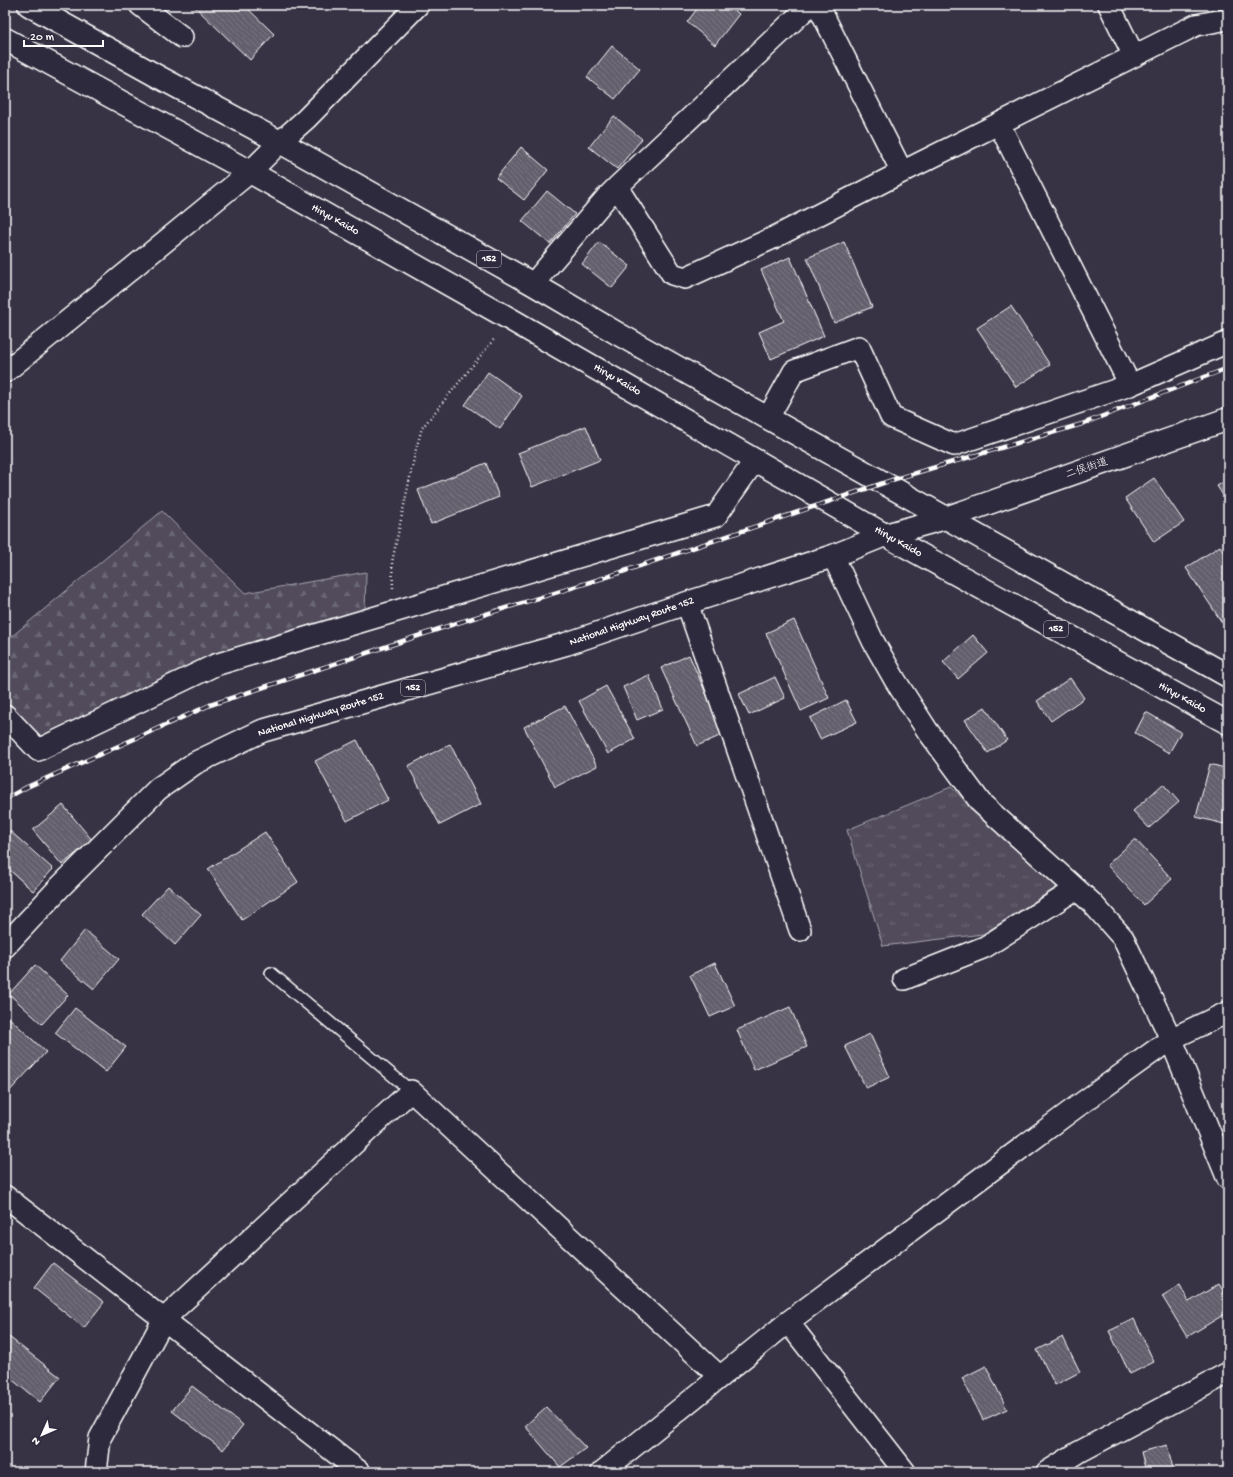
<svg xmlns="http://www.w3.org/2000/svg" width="1233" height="1477" font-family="'Gochi Hand','Klee One',sans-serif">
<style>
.grass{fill:url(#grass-tufts);stroke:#a8a6ae}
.forest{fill:url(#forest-firs);stroke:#a8a6ae}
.building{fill:url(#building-back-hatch);stroke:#fff}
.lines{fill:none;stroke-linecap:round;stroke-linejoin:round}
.service-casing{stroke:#fff;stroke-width:14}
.minor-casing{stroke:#fff;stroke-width:24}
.tertiary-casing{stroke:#fff;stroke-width:25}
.trunk-casing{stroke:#fff;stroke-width:25}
.path{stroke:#fff;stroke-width:2.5;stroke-dasharray:1 3;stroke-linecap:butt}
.service{stroke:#2f2a3d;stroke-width:11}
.minor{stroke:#2f2a3d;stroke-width:21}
.tertiary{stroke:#2f2a3d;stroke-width:22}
.trunk{stroke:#2f2a3d;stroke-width:22}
.rail-casing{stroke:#fff;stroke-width:4.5}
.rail{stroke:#2f2a3d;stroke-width:3;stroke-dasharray:9;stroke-linecap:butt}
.labels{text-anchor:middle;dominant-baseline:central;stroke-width:4;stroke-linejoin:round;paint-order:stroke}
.shield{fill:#2f2a3d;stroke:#c1bfc5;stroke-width:1}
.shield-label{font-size:10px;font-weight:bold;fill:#fff}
.street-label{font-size:11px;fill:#fff;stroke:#2f2a3d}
</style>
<defs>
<pattern id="grass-tufts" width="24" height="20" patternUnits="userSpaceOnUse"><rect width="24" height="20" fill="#514c5c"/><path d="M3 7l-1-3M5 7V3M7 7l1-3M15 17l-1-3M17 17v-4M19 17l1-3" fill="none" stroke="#6b6774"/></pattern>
<pattern id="forest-firs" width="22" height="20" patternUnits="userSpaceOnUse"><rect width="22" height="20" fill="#514c5c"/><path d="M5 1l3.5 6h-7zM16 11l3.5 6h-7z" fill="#6b6774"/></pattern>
<pattern id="building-back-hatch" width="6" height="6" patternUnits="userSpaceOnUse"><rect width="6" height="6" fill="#635f6d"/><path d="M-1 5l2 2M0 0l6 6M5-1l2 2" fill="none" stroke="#7a7783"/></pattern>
</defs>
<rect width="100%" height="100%" fill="#373345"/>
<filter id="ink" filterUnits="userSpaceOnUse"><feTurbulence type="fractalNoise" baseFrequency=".025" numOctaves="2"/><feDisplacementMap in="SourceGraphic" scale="8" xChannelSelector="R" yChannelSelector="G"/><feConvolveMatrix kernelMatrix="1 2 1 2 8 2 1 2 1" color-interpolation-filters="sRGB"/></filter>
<g filter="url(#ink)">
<path class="grass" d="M951,787L1057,887L983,934L883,946L847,830Z"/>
<path class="forest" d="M162,511L245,593L366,572L365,614L38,743L5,707V642Z"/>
<path class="building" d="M193,5H244L274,34L250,60Z
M700,5H728L739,14L715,45L687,22Z
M612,46L640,69L615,99L587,77Z
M614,116L642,139L617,169L589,147Z
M521,147L548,170L524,200L496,178Z
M547,191L575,214L550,244L522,221Z
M599,242L630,266L612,288L582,264Z
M844,242L872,307L834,323L807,258Z
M790,257L824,336L771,359L759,332L784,321L761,270Z
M1011,306L1050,365L1016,387L977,328Z
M488,372L522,396L500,429L465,405Z
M586,426L600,460L532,487L518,453Z
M486,463L499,497L431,524L418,490Z
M1154,478L1184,522L1154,542L1125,498Z
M1228,479V503L1217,486Z
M1220,546L1228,558V625L1225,627L1186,568Z
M794,620L829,698L801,711L766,633Z
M973,635L988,653L958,679L943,662Z
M689,655L724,734L697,746L661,668Z
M649,675L663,709L637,720L623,687Z
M775,677L785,698L749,715L739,694Z
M1070,678L1084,698L1051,721L1037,701Z
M606,686L635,739L608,754L579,701Z
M846,700L857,722L820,739L810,718Z
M565,706L597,766L555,787L524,727Z
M985,707L1007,740L988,753L965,720Z
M1146,712L1181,732L1169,753L1135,733Z
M357,740L388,800L347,821L315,761Z
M450,744L481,804L440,825L408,766Z
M1210,764L1228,769V825L1196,817Z
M1163,784L1179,802L1149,828L1133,811Z
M63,805L92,840L62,865L33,830Z
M10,831L53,869L33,891L5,866V836Z
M265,832L298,882L242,920L208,869Z
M1135,839L1172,879L1144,905L1107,865Z
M168,886L201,915L175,945L142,914Z
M85,930L119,959L94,989L60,961Z
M715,963L735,1006L710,1017L690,975Z
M35,965L68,995L42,1024L9,994Z
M790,1007L807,1047L754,1070L737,1030Z
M75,1008L126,1047L106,1072L55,1033Z
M5,1014L46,1052L5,1096Z
M870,1034L890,1077L866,1088L845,1046Z
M53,1263L104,1302L84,1328L34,1288Z
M1219,1284L1228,1299V1312L1187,1337L1162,1296L1180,1285L1189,1302Z
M1134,1319L1154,1362L1130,1374L1109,1331Z
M9,1337L60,1377L40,1402L5,1374V1342Z
M1063,1337L1080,1372L1055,1385L1037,1350Z
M986,1366L1007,1409L983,1420L962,1378Z
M192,1386L243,1425L223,1450L172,1411Z
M546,1407L586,1448L560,1467L525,1426Z
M1167,1445L1174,1472H1146L1141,1452Z"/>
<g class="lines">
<defs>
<path id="service" d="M271,973L411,1091"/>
<path id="minor" d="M140,5L182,37
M810,5L617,187L672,274L685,278L773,238L902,172L1196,25L1228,19
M818,5L902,172
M1109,5L1134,56
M533,284L606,198L617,187
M5,372L250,172L280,142L306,119L418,5
M1130,385L1228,342
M768,418L794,371L859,347L891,417L954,445L1130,385L999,124
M833,556L873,641L895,680L927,730L981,803L1092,903L1123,938L1171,1039
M687,603L800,930
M5,715L38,750L215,665L716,516L755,460
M904,979L985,947L1076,889
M5,1196L360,1472
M788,1322L905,1472
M96,1472L100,1438L164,1319L411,1091L720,1377
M602,1472L788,1322L1075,1108L1171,1039L1228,1012
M1047,1472L1079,1452L1228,1373"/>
<path id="tertiary" d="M946,518L1228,419
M1171,1039L1228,1178"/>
<path id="trunk" d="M29,5L157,76L280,142L533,284L620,335L1228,676
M5,39L250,172L510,319L885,535L1228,723
M5,946L60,887L158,789L195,763L262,731L566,644L687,603L833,556L885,535L946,518"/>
</defs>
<use href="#service" class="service-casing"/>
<use href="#minor" class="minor-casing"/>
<use href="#tertiary" class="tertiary-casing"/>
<use href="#trunk" class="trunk-casing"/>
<path class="path" d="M393,588L392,562L416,449L422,428L495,338"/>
<use href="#service" class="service"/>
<use href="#minor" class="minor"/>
<use href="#tertiary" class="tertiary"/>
<use href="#trunk" class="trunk"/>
<defs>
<path id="rail" d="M5,799L27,787L210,705L457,623L613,575L895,479L1082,424L1228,368"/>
</defs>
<use href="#rail" class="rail-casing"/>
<use href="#rail" class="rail"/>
</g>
</g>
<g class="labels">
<g class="shield">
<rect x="477" y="251" width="24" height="16" rx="3"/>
<rect x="1044" y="621" width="24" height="16" rx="3"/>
<rect x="401" y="680" width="24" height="16" rx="3"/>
</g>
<g class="shield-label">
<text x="489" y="259">152</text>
<text x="1056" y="629">152</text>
<text x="413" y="688">152</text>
</g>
<g class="street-label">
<text transform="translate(335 220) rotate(29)">Hiryu Kaido</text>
<text transform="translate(617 380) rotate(30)">Hiryu Kaido</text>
<text transform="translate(1087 469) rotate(-19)">二俣街道</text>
<text transform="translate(898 542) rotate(29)">Hiryu Kaido</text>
<text transform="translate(632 622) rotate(-19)">National Highway Route 152</text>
<text transform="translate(1182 698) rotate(29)">Hiryu Kaido</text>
<text transform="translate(321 715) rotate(-17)">National Highway Route 152</text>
</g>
</g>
<rect width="1233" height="1477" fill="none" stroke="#2f2a3d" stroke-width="20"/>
<rect x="10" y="10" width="1213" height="1457" fill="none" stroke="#fff" stroke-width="1.5" filter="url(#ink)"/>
<g transform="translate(42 1435) rotate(225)" stroke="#2f2a3d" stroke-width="3" paint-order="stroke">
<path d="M0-3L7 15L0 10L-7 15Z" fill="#ffffff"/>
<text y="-6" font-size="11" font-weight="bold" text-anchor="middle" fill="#ffffff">N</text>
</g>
<path d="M24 40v6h79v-6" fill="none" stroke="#ffffff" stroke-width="2"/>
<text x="30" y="40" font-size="12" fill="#ffffff" stroke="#2f2a3d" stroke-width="3" paint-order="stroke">20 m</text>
</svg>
